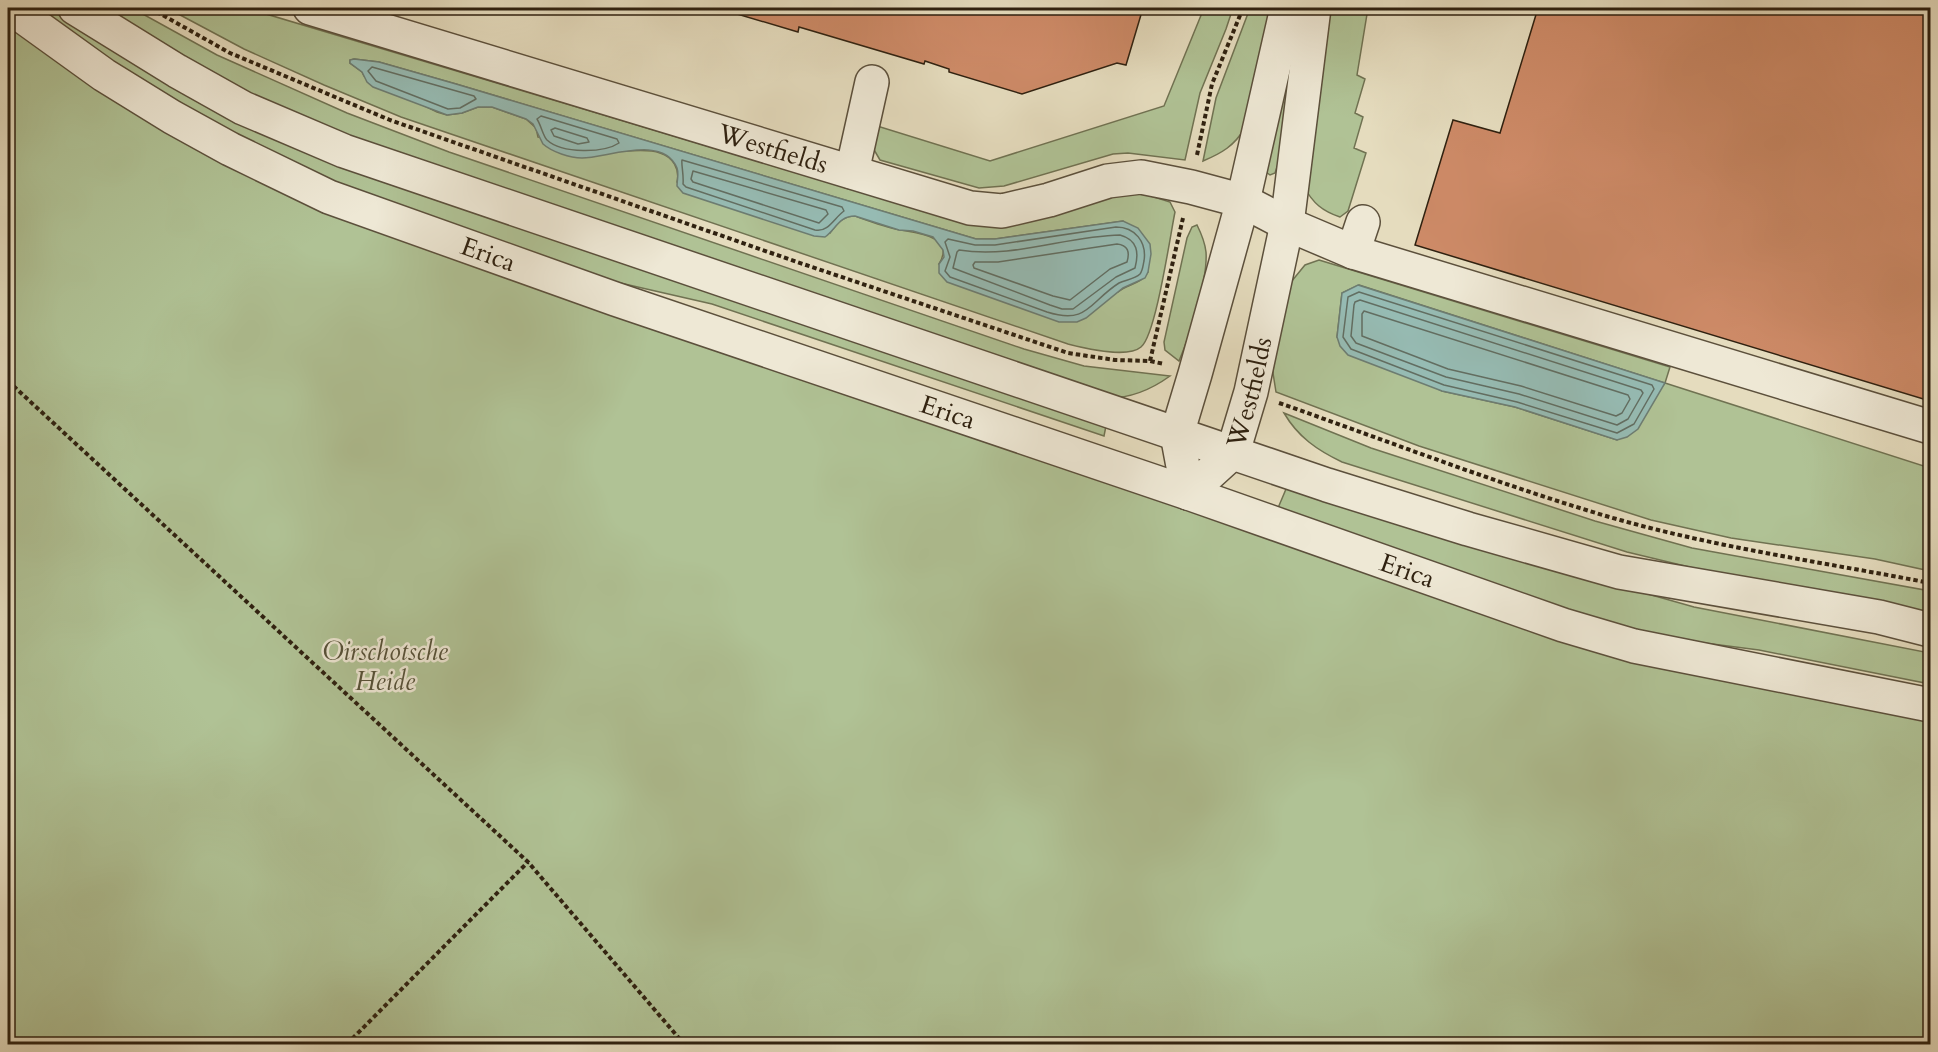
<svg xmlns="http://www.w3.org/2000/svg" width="1938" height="1052" font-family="Cardo,serif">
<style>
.green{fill:#b0c295;stroke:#707252;stroke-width:1.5;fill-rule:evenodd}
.water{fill:#96bbb3;stroke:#6d7d72;stroke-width:1.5}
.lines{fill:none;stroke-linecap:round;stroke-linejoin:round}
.shore{stroke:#626e62;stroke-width:1.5}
.building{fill:#cd8a67;stroke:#2f2110;stroke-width:1.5}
.minor-casing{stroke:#5c503c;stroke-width:36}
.path{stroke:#2f2110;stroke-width:4;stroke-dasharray:4.5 3;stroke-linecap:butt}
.minor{stroke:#eee8d5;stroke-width:33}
.labels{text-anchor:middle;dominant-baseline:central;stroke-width:5;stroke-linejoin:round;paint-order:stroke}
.street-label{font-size:26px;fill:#2f2110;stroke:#eee8d5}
.park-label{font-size:26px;font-style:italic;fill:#565138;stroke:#eee8d5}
</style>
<rect width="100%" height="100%" fill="#e5dcbe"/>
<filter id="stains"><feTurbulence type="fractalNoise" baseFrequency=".00333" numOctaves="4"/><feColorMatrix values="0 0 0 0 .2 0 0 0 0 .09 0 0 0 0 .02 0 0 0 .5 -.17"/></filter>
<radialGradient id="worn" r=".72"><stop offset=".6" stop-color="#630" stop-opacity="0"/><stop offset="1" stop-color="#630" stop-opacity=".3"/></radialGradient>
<path class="green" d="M27,8H57L82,26L155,70L1107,421L1104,436L712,304L559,269L501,249L235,141Z
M91,8H132L217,55L347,113L449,152L1024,349L1084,366L1170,376C1152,389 1131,398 1109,398L304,123Z
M167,8H246L968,224L1135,191L1170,202L1175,212C1170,236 1156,335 1141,347C1127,359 1084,348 1068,344L401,117L324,85L244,49ZM354,59L379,62L456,84L976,239H995L1123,221L1148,272C1142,284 1128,284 1118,292L939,264C956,236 917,233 900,230C885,227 869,221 855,216C842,216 837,224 830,233L677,182C680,169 673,157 660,153C646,148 631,152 617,151C591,149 564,141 538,137L536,128L526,119L492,107H478L462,113L447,115L437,112L364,76L362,72L350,63V60Z
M1204,8H1233L1226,29L1200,93L1185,160L1128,153L1113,154L1004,186L979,188L880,160L873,148L874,125L990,161L1164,106Z
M1250,8H1273L1245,128C1234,146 1222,153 1203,161L1216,98Z
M1294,8L1286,141L1275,173L1270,175L1266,172Z
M1326,8H1368L1357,75L1365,79L1355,113L1363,117L1354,148L1366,153L1348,211L1340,217C1322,211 1313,203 1304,187Z
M8,16L139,109L1128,483L1930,719V1044H8Z
M1197,225C1201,233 1205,243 1206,252C1208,279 1190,335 1179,361L1165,350L1164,342L1187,238L1192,227Z
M1319,260L1670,367L1665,383L1930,468V571L1875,559L1731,538L1651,520L1419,446L1276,392L1273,373L1274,357L1291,282L1305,265ZM1359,285L1665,383L1617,440L1515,407L1442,391L1337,337L1342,293Z
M1284,413L1371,448L1595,521L1692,548L1930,591V616L1714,573L1627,552L1342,462C1317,450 1298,437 1284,413Z
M1289,482L1602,581L1694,607L1930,653V684L1759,650L1619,632L1278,508Z"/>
<path class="water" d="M354,59L379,62L456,84L976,239H995L1123,221L1138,228L1150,244L1151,254L1148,272L1145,278L1123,288L1086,318L1077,322H1059L947,282L939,273V264L944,257L943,250L933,237L913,231L899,230L855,216C839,216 836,229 825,237L814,236L683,193L677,186C677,180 679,174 677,168C663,134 607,158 582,158C570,158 552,152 543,144L533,124L526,119L492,107H478L462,113L447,115L373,87L367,82L362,72L350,63V60Z
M1358,285L1665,383L1638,429L1627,437L1617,440L1515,407L1442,391L1348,355L1340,346L1337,337L1342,293Z"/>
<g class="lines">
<path class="shore" d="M372,67L474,96L476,99L460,108L448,109L376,81L368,71Z
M541,116L617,139L619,143C604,153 562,154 547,140C543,136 541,125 537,119Z
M555,128L587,138L589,142L578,144L554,136L551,130Z
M682,160L842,207L844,211C835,217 828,233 815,230L686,187L683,184C684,176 681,163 682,160Z
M693,171L826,210L828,214L819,223L693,182L691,179Z
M1116,227C1135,227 1147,242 1144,261C1143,265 1143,270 1140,274C1135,279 1125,280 1119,283C1089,302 1088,325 1047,312L950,277L945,271L950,257L945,242L948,239L975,245H995Z
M1120,235C1138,240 1139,253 1135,268L1116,277L1073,309H1062L1050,305L953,268L957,252L959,250C1013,259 1066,236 1120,235Z
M1117,244C1128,245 1130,252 1127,262L1110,269L1070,300L1053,296L974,268L973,265L975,262H998Z
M1359,292L1652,385L1654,389L1634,424L1617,433L1517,402L1444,385L1351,349L1343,337L1348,297Z
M1360,300L1641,390L1643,393L1628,419L1617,425L1519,394L1446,377L1356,343L1351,336L1354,305L1355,302Z
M1364,311L1628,395L1630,399L1622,413L1616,416L1521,386L1448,369L1362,336V314Z"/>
</g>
<path class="building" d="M717,8H1143L1126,65L1117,63L1022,94L949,72V69L925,61L924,64L799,27L798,32Z
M1538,8H1930V401L1415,245L1453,120L1500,133Z"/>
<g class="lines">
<defs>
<g id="minor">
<path id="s1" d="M11,8L104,75L172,117L230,149L329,197L615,299L1188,493L1563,625L1634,646L1930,705"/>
<path d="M75,8L177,71L243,108L344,151L1327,485L1468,529L1619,572L1879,617L1930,630"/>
<path id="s2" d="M310,8L970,208L1002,211L1049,200L1108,181L1141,177L1191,187L1243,201L1287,224L1353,252L1930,427"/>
<path d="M852,172L872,82"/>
<path d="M1353,252L1363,222"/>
<path id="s3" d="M1188,493L1233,452L1251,392L1287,224L1314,8"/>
<path d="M1188,493L1177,434L1195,374L1243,201L1287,8"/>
</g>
</defs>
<use href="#minor" class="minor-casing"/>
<path class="path" d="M150,8L230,53L390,120L797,262L1068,353L1115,360L1150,361L1164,364
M1197,155L1212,84L1243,8
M1150,361L1183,218
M8,381L528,862L684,1044
M1279,403C1388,441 1495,483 1606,516C1712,547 1822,562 1930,583
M347,1044L528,862"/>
<use href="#minor" class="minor"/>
</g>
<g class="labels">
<g class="street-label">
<text stroke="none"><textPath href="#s2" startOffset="484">Westfields</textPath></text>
<text stroke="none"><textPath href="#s1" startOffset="540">Erica</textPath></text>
<text stroke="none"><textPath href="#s3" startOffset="123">Westfields</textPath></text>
<text stroke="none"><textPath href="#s1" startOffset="1026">Erica</textPath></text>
<text stroke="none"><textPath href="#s1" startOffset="1512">Erica</textPath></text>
</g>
<g class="park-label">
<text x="385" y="651">Oirschotsche<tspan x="385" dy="30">Heide</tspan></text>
</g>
</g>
<rect width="1938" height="1052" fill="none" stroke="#e5dcbe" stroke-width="30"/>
<rect x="9" y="9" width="1920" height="1034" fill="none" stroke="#2f2110" stroke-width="3"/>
<rect x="15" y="15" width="1908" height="1022" fill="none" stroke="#2f2110" stroke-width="1.5"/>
<rect width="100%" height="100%" filter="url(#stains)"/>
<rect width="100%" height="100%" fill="url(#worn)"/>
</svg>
